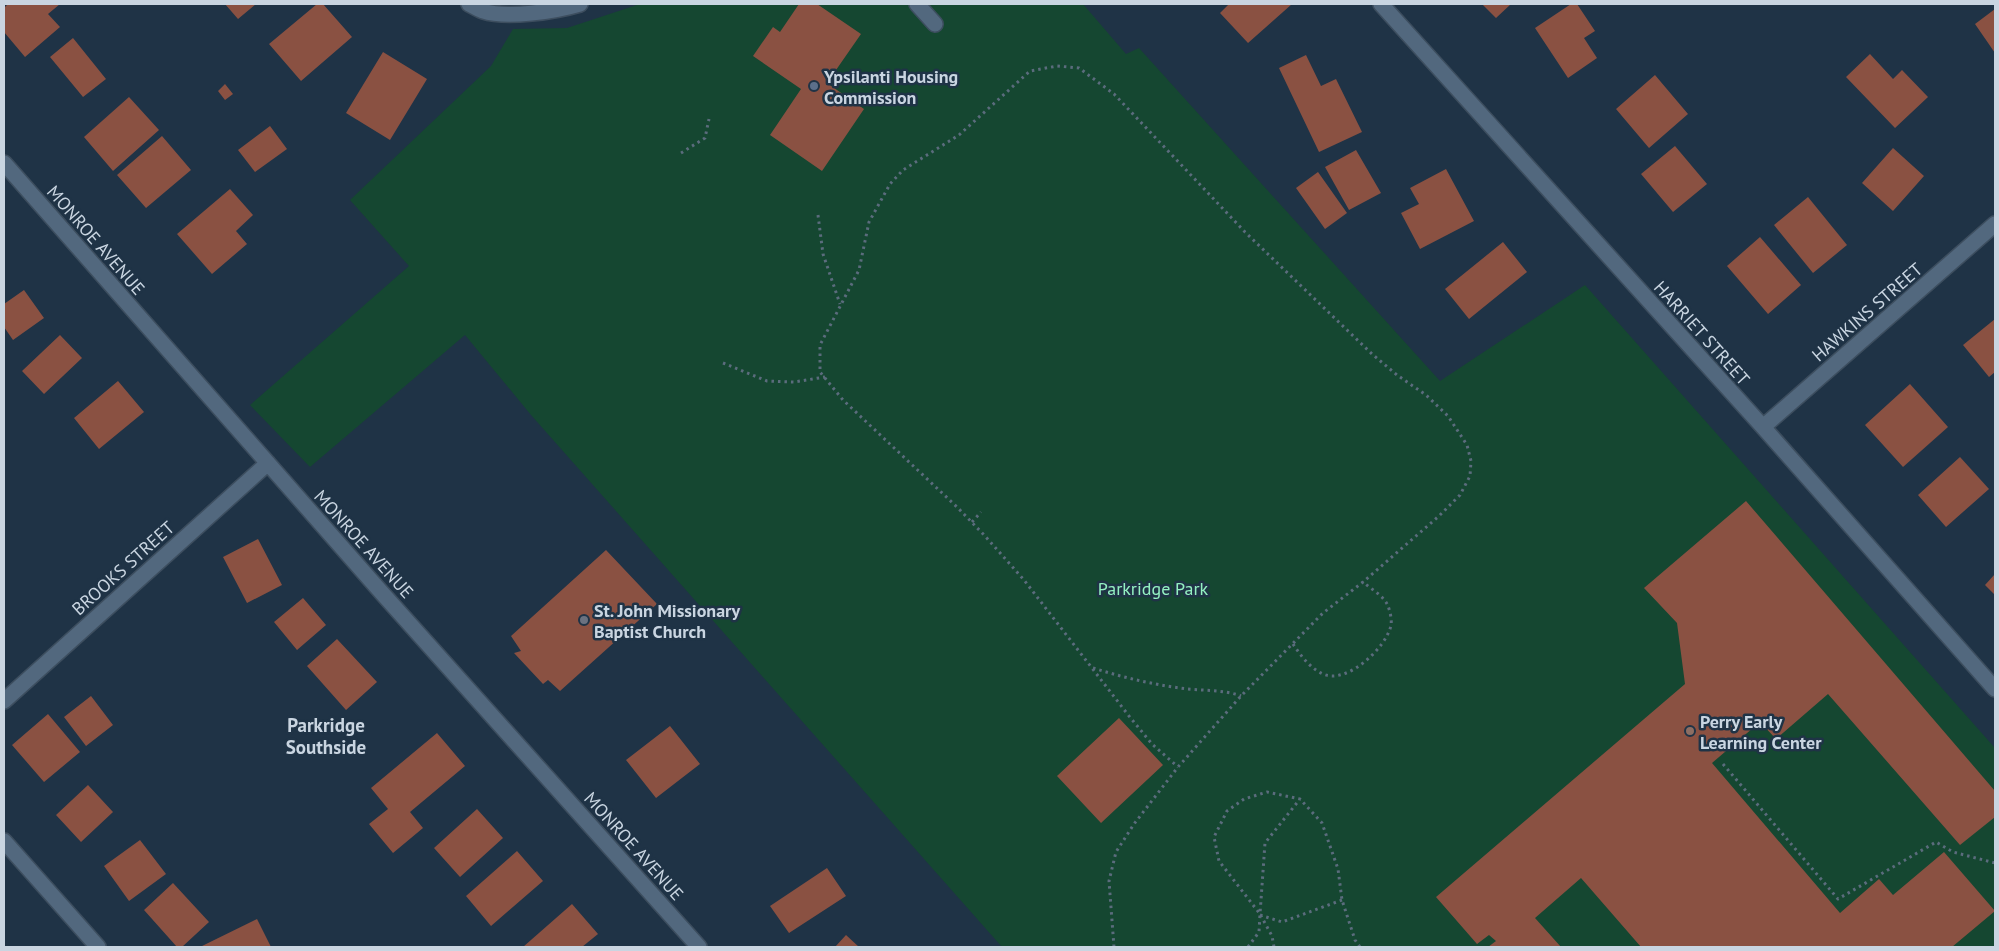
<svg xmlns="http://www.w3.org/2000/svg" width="1999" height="951" font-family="'PT Sans',sans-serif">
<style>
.green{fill:#154731}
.building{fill:#8a5142}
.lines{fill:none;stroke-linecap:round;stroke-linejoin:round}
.street-casing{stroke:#3d4e5f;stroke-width:18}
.secondary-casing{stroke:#3d4e5f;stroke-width:18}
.path{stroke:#5b6c7d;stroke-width:3;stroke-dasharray:2.5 4;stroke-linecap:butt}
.street{stroke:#52687e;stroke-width:15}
.secondary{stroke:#52687e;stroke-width:15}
.service-dot{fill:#5c6f8a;stroke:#1f3346;stroke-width:2}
.worship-dot{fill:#6b7280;stroke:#1f3346;stroke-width:2}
.education-dot{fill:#8d6e63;stroke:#1f3346;stroke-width:2}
.labels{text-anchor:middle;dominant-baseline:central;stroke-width:5;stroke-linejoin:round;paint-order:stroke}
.poi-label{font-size:18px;font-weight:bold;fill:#c9d5e1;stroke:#1f3346;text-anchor:start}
.street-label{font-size:18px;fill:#c9d5e1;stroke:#1f3346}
.park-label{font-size:18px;fill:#94f1c2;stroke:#1f3346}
.neighbourhood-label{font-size:19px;font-weight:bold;fill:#c9d5e1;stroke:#1f3346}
</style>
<rect width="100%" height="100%" fill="#1f3346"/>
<path class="green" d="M640,4H1083L1126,54L1139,48L1440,381L1585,285L1995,748V947H1002L531,415L465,335L310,467L250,405L409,266L350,200L491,66L513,29L567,28Z"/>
<path class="building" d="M8,4H60L48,14L60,27L25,57L4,32V8Z
M225,4H256L238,19Z
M317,4H323L352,37L301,81L269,44Z
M799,4H817L861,34L827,83L864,109L822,171L770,135L801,89L753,56L773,27L780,32Z
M1229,4H1292L1248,43L1220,13Z
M1482,4H1511L1496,18Z
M1571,4H1577L1595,31L1584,38L1597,58L1568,78L1535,28Z
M1995,9V53L1975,24Z
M73,38L106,79L83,97L50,57Z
M383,52L427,79L390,140L346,113Z
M1870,54L1893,79L1902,70L1928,97L1895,128L1846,77Z
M1306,55L1321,86L1336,79L1362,132L1319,152L1279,68Z
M1655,75L1688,114L1649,148L1616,109Z
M225,84L233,94L225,100L218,91Z
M129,97L159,130L113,171L84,137Z
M270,126L287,149L255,172L238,150Z
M162,136L191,170L146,208L117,175Z
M1675,146L1707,184L1673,212L1641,174Z
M1893,148L1924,176L1893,211L1862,183Z
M1356,150L1381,193L1349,210L1325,167Z
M1446,169L1474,221L1420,249L1401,213L1419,204L1410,188Z
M1318,172L1347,213L1325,229L1296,188Z
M230,189L253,215L236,231L247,244L212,274L177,234Z
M1808,197L1847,245L1813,273L1774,225Z
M1760,237L1801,285L1768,314L1727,266Z
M1503,242L1527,272L1469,319L1445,289Z
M24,290L44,318L13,340L4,327V304Z
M1995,319V372L1989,377L1963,345Z
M60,335L82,358L44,394L22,371Z
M118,381L144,412L99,449L74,418Z
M1910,384L1948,427L1903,467L1865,425Z
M1960,457L1989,489L1946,527L1918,495Z
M1746,501L1995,791V817L1960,845L1828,694L1776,739L1760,722L1712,763L1840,913L1879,879L1893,895L1944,852L1995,911L1952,947H1641L1581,878L1535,918L1561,947H1488L1496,941L1489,935L1477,944L1436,897L1685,684L1677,623L1644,588Z
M258,539L282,585L247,603L223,557Z
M606,550L657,604L560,691L548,680L543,684L514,653L521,651L511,636Z
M1995,574V595L1985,585Z
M303,598L326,625L297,650L274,622Z
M337,639L377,682L346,710L307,666Z
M91,696L113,725L86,746L64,717Z
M48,714L80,752L44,782L12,745Z
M1119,718L1163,765L1101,823L1057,776Z
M670,726L700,764L656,798L626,760Z
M437,733L465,766L410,812L423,828L393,853L369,824L388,809L371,788Z
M88,785L113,812L81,842L56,815Z
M477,809L503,838L460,877L434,848Z
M140,840L166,874L129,901L104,866Z
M517,851L543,881L491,926L466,896Z
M827,868L846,896L789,933L770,906Z
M173,883L209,922L182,947H177L144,910Z
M572,904L598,934L582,947H523Z
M257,919L271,947H203L202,946Z
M846,935L859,947H835Z"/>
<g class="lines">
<defs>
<path id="street" d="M469,4C473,6 478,9 483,11C507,19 556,11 580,4
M917,4L935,24
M4,163L382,593L699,947
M4,701L268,463
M4,841L98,947"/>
<path id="secondary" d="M1381,4L1763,427L1995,689
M1763,427L1995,224"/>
</defs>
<use href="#street" class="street-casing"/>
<use href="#secondary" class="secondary-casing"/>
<path class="path" d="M681,153L705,138L709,119
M818,215L823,254L840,304
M723,363L767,381L794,382L825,377
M972,522L981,512
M1293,644C1301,656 1310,668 1323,674C1347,685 1387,647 1391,625C1392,620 1390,611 1388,606C1384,596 1371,589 1363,582
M1093,668C1122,677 1150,684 1180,688C1200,691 1222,689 1241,696
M1723,764L1838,899L1936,842L1953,852L1995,863
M1260,915L1282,922L1342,900
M1114,947L1109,881L1116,852L1134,824L1178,767L1241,696L1323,613L1363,582L1439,516L1460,495L1470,476L1471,461L1467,445L1448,416L1426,395L1397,375L1372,354L1245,232L1114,94L1079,68L1057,66L1030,71L959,135L903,170L890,184L869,222L859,270L820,345V372L843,400L957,507L985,536L1024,580L1129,716L1152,744L1178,767
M1248,947L1259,932L1260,914L1219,861L1214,837L1227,811L1244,799L1267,792L1300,799L1322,823L1338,869L1342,900L1355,940L1360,947
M1274,947L1272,936L1260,914L1265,843L1300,799"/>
<use href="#street" class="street"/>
<use href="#secondary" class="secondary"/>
</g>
<circle class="service-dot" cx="814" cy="86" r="5"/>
<circle class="worship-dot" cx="584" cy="620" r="5"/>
<circle class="education-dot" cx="1690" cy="731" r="5"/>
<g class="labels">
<g class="poi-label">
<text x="824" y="76">Ypsilanti Housing<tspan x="824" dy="21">Commission</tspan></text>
<text x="594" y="610">St. John Missionary<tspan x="594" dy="21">Baptist Church</tspan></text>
<text x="1700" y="721">Perry Early<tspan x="1700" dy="21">Learning Center</tspan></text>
</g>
<g class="street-label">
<text transform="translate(96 240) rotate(49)">MONROE AVENUE</text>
<text transform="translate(1867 312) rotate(-41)">HAWKINS STREET</text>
<text transform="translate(1702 333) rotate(48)">HARRIET STREET</text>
<text transform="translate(364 544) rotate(48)">MONROE AVENUE</text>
<text transform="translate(123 568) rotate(-42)">BROOKS STREET</text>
<text transform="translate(634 846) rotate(48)">MONROE AVENUE</text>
</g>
<g class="park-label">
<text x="1153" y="588">Parkridge Park</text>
</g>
<g class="neighbourhood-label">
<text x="326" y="725">Parkridge<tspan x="326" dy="22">Southside</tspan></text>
</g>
</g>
<rect width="1999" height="951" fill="none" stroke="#c9d5e1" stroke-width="10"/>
</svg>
